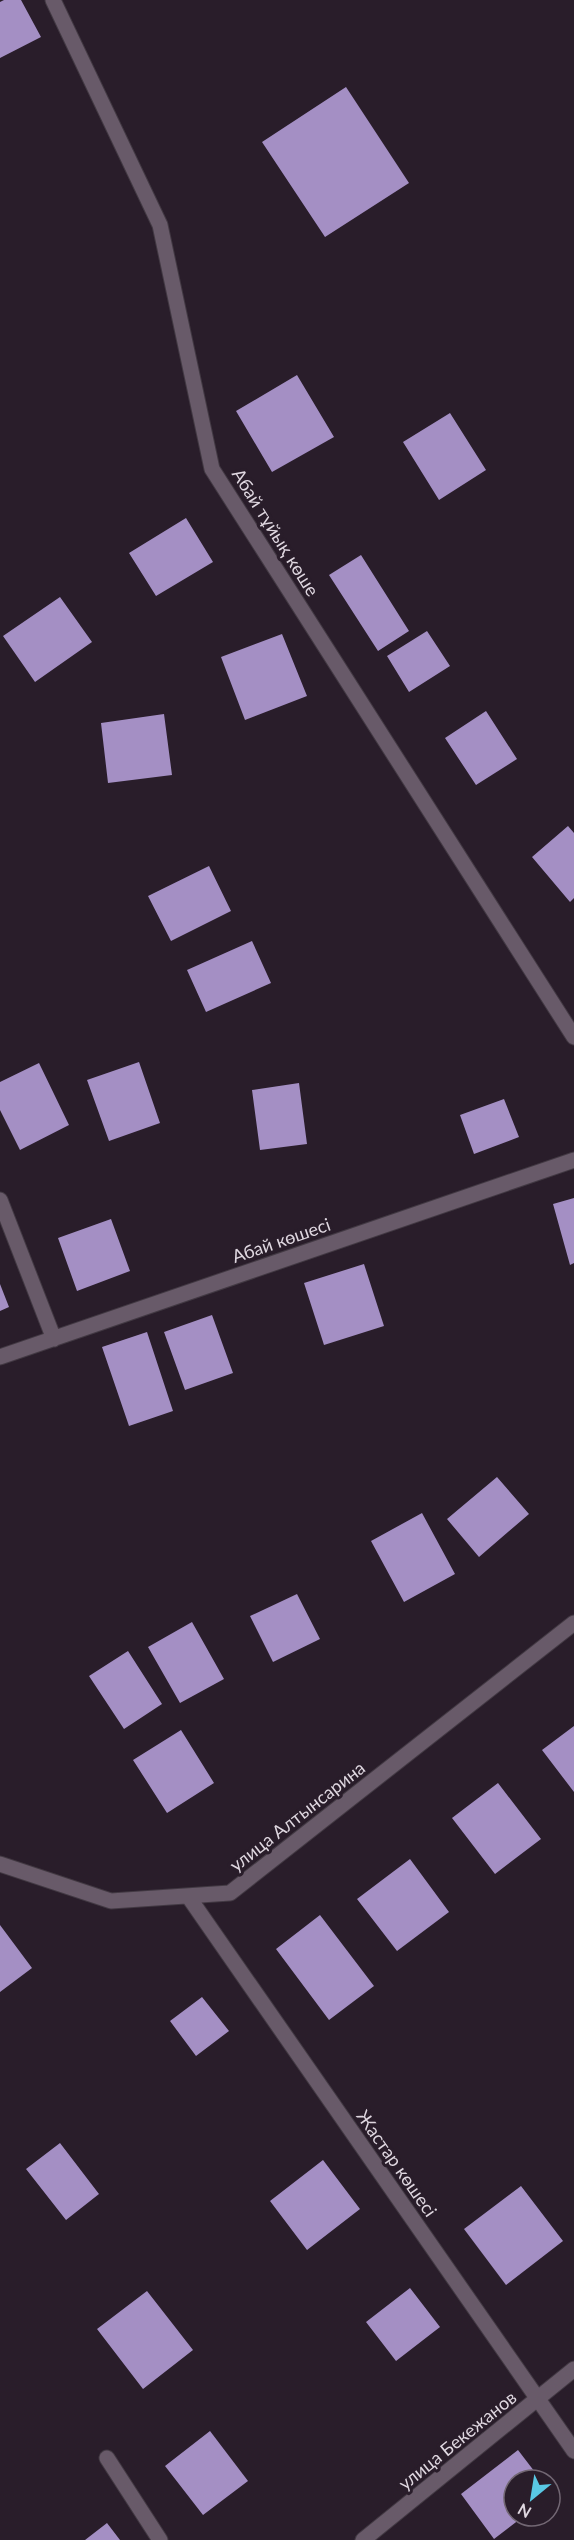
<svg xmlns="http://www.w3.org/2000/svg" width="574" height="2540" font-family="Lato,sans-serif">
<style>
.building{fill:#a48fc4}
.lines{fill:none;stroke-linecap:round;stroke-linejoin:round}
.street-casing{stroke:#423943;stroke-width:17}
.street{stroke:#685a69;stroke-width:15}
.labels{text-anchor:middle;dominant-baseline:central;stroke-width:6;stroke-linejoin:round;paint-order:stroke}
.street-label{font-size:18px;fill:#dfd7e0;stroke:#291d2a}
</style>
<rect width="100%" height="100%" fill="#291d2a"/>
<path class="building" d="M4,0H21L41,37L0,58V2Z
M346,87L409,183L325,237L262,142Z
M297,375L334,437L272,472L236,411Z
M450,413L486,470L439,500L403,442Z
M186,518L213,562L156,596L129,553Z
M361,555L409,631L378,651L329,575Z
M60,597L92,642L35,682L3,636Z
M427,631L450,666L409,692L387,656Z
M282,634L307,696L245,720L221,657Z
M486,711L517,759L476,785L445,738Z
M164,714L172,775L108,783L101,723Z
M568,826L574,833V898L570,902L532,857Z
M209,866L231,911L171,941L148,896Z
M252,941L271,983L206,1012L187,970Z
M139,1062L160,1123L109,1141L87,1080Z
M39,1063L69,1125L20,1150L0,1110V1082Z
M299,1083L307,1144L260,1150L252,1090Z
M504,1099L519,1137L474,1154L460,1115Z
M574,1198V1263L570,1265L553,1204Z
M111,1219L130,1271L77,1291L58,1238Z
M364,1264L384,1326L324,1345L304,1283Z
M0,1284L9,1307L0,1311Z
M212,1315L233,1373L185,1390L164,1332Z
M147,1332L173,1411L129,1426L102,1347Z
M497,1477L529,1514L479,1557L447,1519Z
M422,1513L455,1574L404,1602L371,1541Z
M297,1594L320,1639L273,1662L250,1616Z
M192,1622L224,1679L180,1703L148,1647Z
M128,1651L162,1704L124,1729L89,1676Z
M574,1726V1792L542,1750Z
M181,1730L214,1783L167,1813L133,1760Z
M498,1783L541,1839L495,1874L452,1818Z
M410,1859L449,1912L397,1951L357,1899Z
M320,1915L374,1986L329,2020L276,1949Z
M0,1925L32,1968L0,1992Z
M202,1997L229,2031L196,2056L170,2021Z
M60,2143L99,2194L66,2220L26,2169Z
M323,2160L360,2209L307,2250L270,2201Z
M521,2186L563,2241L506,2285L464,2229Z
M410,2288L440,2327L396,2361L366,2322Z
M147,2291L193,2350L143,2389L97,2329Z
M210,2431L248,2481L203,2515L165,2466Z
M518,2450L541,2480H514V2516H524L494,2539L461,2494Z
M107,2523L120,2540H85Z"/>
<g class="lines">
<defs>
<path id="street" d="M53,0L160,225L212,469L574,1037
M0,1200L54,1339
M0,1357L574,1160
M0,1864L111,1901L230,1893L574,1623
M188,1896L574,2451
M107,2458L160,2540
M363,2540L574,2369"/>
</defs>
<use href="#street" class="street-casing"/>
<use href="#street" class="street"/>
</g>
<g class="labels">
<g class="street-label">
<text transform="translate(276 532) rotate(58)">Абай тұйық көше</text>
<text transform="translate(281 1240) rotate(-19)">Абай көшесі</text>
<text transform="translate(297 1816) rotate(-38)">улица Алтынсарина</text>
<text transform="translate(397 2163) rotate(55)">Жастар көшесі</text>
<text transform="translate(457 2440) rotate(-39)">улица Бекежанов</text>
</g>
</g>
<g transform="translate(532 2498) rotate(210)"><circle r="28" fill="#291d2a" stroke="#726773" stroke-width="1.5"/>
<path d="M0-4.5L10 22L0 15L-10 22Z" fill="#59c8e4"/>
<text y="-9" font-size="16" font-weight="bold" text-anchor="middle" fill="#dfd7e0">N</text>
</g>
</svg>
